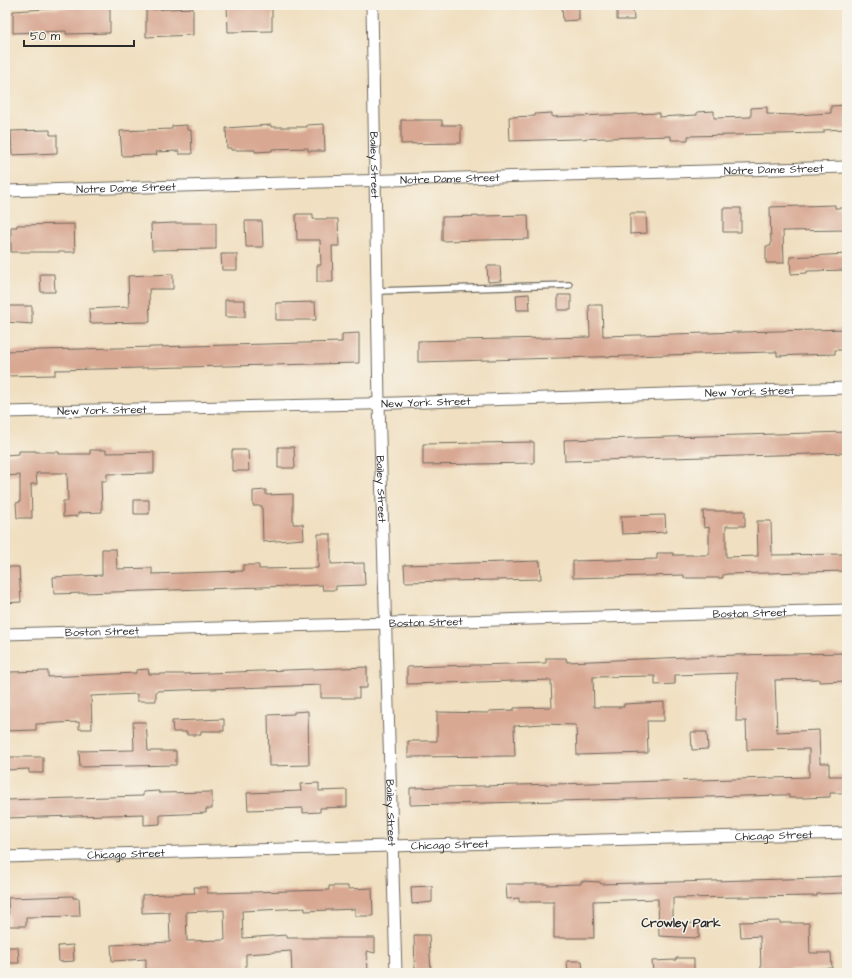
<svg xmlns="http://www.w3.org/2000/svg" width="852" height="978" font-family="'Architects Daughter',sans-serif">
<style>
.building{fill:#d8a893;fill-rule:evenodd}
.lines{fill:none;stroke-linecap:round;stroke-linejoin:round}
.lane-casing{stroke:#706a5f;stroke-width:8}
.street-casing{stroke:#706a5f;stroke-width:13}
.lane{stroke:#fff;stroke-width:5.5}
.street{stroke:#fff;stroke-width:11}
.labels{text-anchor:middle;dominant-baseline:central;stroke-width:3;stroke-linejoin:round;paint-order:stroke}
.street-label{font-size:11px;fill:#2b2b2b;stroke:#f7f3e8}
.neighbourhood-label{font-size:12px;font-weight:bold;fill:#2b2b2b;stroke:#f7f3e8}
</style>
<rect width="100%" height="100%" fill="#f7f3e8"/>
<filter id="ink" filterUnits="userSpaceOnUse"><feTurbulence type="fractalNoise" baseFrequency=".025" numOctaves="2"/><feDisplacementMap in="SourceGraphic" scale="8" xChannelSelector="R" yChannelSelector="G"/><feConvolveMatrix kernelMatrix="1 2 1 2 8 2 1 2 1" color-interpolation-filters="sRGB"/></filter>
<filter id="wash" filterUnits="userSpaceOnUse"><feTurbulence type="fractalNoise" baseFrequency=".012" numOctaves="4" result="noise"/><feDisplacementMap in="SourceGraphic" scale="16" xChannelSelector="R" yChannelSelector="G"/><feGaussianBlur stdDeviation="0.9" result="paint"/><feColorMatrix in="noise" values="0 0 0 0 0 0 0 0 0 0 0 0 0 0 0 0 0 1.4 0 .05"/><feComposite in="paint" operator="in"/></filter>
<g filter="url(#wash)">
<rect width="100%" height="100%" fill="#f0dfc0"/>
<g id="blocks">
<path class="building" d="M227,5H272V31L228,32Z
M562,5H579V20L563,21Z
M617,5H633L634,20H617Z
M94,6H110V33L66,34V31L13,33V11Z
M193,8V35L146,37V10Z
M847,105V129L824,130V133L688,136V140H671V136L510,141L509,117L535,116V114L552,113V117L659,113V117L697,115V112L714,111V118L751,117V108L767,107V114L795,115L831,113V106Z
M401,120H442V125H461V143L401,144Z
M324,124L325,151H308V148L272,149V151L255,152V150H231V148H227L226,128L271,125V127H307V125Z
M187,125V130H191L192,154H179V151L156,152L157,155L122,156L120,131L172,129V126Z
M50,130V135H57V153L12,155L11,131Z
M835,205V208H847V230L783,231L784,263H766V246H771L770,207Z
M723,208H741V232H723Z
M630,213H646L647,233L630,234Z
M296,214H313V219H338L339,246H332L333,282H317V265H321L320,240H297Z
M528,215L529,239L442,241V217Z
M245,221H262L263,247H246Z
M175,223H216V249L152,250L151,224Z
M74,224L75,252H11V227H17V225Z
M221,254H237V270H222Z
M847,254V270L807,271V273L791,274L790,257Z
M487,266H500L501,281L488,282Z
M40,274H54L55,292H41Z
M173,274V289H149L150,322L90,323L89,309L129,307L128,276Z
M529,294L530,310H517L516,295Z
M558,295H571V310H558Z
M225,300H245V317H225Z
M315,302L316,320H276V303Z
M589,305H602L603,336L847,329V350H835V354L800,355L777,356V352H771L418,362V341L590,337Z
M5,306H32V324L5,322Z
M359,333V363L55,370V375L5,376V351L342,342V334Z
M847,432V453L565,461L564,440Z
M534,442V463L423,465V444Z
M278,447H294L295,468H278Z
M90,450H106V453L154,452V473L107,474V481H101L102,512L78,513V516L63,517V501H68L67,473H36L37,484H31L32,518H17L16,503L20,502V475L5,476V455L19,454V451H36V452H59V454H90Z
M232,450H248L249,471H232Z
M266,490V495L293,494V524H303L304,539L263,542L262,506H253V491Z
M134,500H149V514H134Z
M703,511H745V526H726V557L758,556L757,521H771L772,555L847,554V571L727,574L723,575V578H684V575L573,578V561L657,559V553H673V555H709V527L704,528Z
M665,515L666,532L622,534L621,516Z
M318,534H331V564L364,563L365,585L336,586V590H323L322,585L54,594L53,577L102,575V549H116L117,569L152,568V574L243,571V565H259V569L318,568Z
M540,561L541,579L405,582L404,565Z
M5,567H19L21,602L5,603Z
M847,653V681L819,682V679L775,680L777,732L819,730L820,763H829V776H847V793H830V797L802,798H789V795H781L410,805V788L809,777V749L747,750L746,721H736L737,673L675,675V684L655,685V676L593,677L594,707H624V704L664,702V721H647L648,753L577,755L576,725L543,724L514,726L515,756L408,757V741H437V712L489,713V711L514,710V708L552,707L551,680L407,684V667L546,663V658H566L567,662L736,655Z
M367,667V688H359V698H321V685L156,691V701H137V694L91,696L92,729H79V722L36,724V730L5,731V678H10V672L48,671V677L136,673V670L148,669L149,674H182Z
M308,711L309,765L269,766L268,715L294,714V712Z
M224,719V731H201V735H187V732H173L172,721Z
M133,722H146L148,751H176V765L80,767L79,751L134,750Z
M691,732H707L708,749L692,750Z
M5,757H43V773H29V769L5,770Z
M319,783V791L347,790V807L320,808V812L303,813V808L248,810L247,793L301,791L300,784Z
M159,791V793L212,792V809H206V813L160,815V824L144,825V814L6,818L5,800L143,796V792Z
M844,876V893L817,894V896L673,898V924L699,923V938L659,936L658,899L593,901L594,938H554V902H519V898L507,899L506,884H547V885L581,884V881L600,882L601,884L823,878V877Z
M329,886H348V889L372,888L373,916H355V909L305,911V908L242,911L243,938L287,935V938H375V953L367,951L368,973H292L291,951L246,954V973H146V959L112,961L111,945L170,942L169,912L142,913V895L195,893L194,887H207V893H214L329,890ZM224,910L225,940L187,941L186,912Z
M432,886V902L412,904L411,887Z
M73,896V898H79L80,916L26,917V926H9L8,898Z
M780,921V923H809L810,953H831L832,968L761,970L760,936L741,937L740,922Z
M414,935H429L431,973H415Z
M73,945L74,961L59,962L58,946Z
M5,947H18L19,963H5Z
M676,958H694V973H653L652,961L676,960Z
M567,961H582L583,973H568Z"/>
</g>
</g>
<g filter="url(#ink)">
<use href="#blocks" fill-opacity="0" stroke="#706a5f" stroke-width="1"/>
<g class="lines">
<defs>
<path id="lane" d="M378,291L569,285"/>
<g id="street">
<path id="s1" d="M372,5L379,403L396,973"/>
<path id="s2" d="M5,191L847,167"/>
<path id="s3" d="M5,412L365,404L847,388"/>
<path id="s4" d="M5,634L847,610"/>
<path id="s5" d="M5,857L847,833"/>
</g>
</defs>
<use href="#lane" class="lane-casing"/>
<use href="#street" class="street-casing"/>
<use href="#lane" class="lane"/>
<use href="#street" class="street"/>
</g>
</g>
<g class="labels">
<g class="street-label">
<text stroke="none"><textPath href="#s1" startOffset="160">Bailey Street</textPath></text>
<text stroke="none"><textPath href="#s2" startOffset="769">Notre Dame Street</textPath></text>
<text stroke="none"><textPath href="#s2" startOffset="445">Notre Dame Street</textPath></text>
<text stroke="none"><textPath href="#s2" startOffset="121">Notre Dame Street</textPath></text>
<text stroke="none"><textPath href="#s3" startOffset="745">New York Street</textPath></text>
<text stroke="none"><textPath href="#s3" startOffset="421">New York Street</textPath></text>
<text stroke="none"><textPath href="#s3" startOffset="97">New York Street</textPath></text>
<text stroke="none"><textPath href="#s1" startOffset="484">Bailey Street</textPath></text>
<text stroke="none"><textPath href="#s4" startOffset="745">Boston Street</textPath></text>
<text stroke="none"><textPath href="#s4" startOffset="421">Boston Street</textPath></text>
<text stroke="none"><textPath href="#s4" startOffset="97">Boston Street</textPath></text>
<text stroke="none"><textPath href="#s1" startOffset="808">Bailey Street</textPath></text>
<text stroke="none"><textPath href="#s5" startOffset="769">Chicago Street</textPath></text>
<text stroke="none"><textPath href="#s5" startOffset="445">Chicago Street</textPath></text>
<text stroke="none"><textPath href="#s5" startOffset="121">Chicago Street</textPath></text>
</g>
<g class="neighbourhood-label">
<text x="681" y="923">Crowley Park</text>
</g>
</g>
<rect width="852" height="978" fill="none" stroke="#f7f3e8" stroke-width="20"/>
<path d="M24 40v6h110v-6" fill="none" stroke="#2b2b2b" stroke-width="2"/>
<text x="30" y="40" font-size="12" fill="#2b2b2b" stroke="#f7f3e8" stroke-width="3" paint-order="stroke">50 m</text>
</svg>
